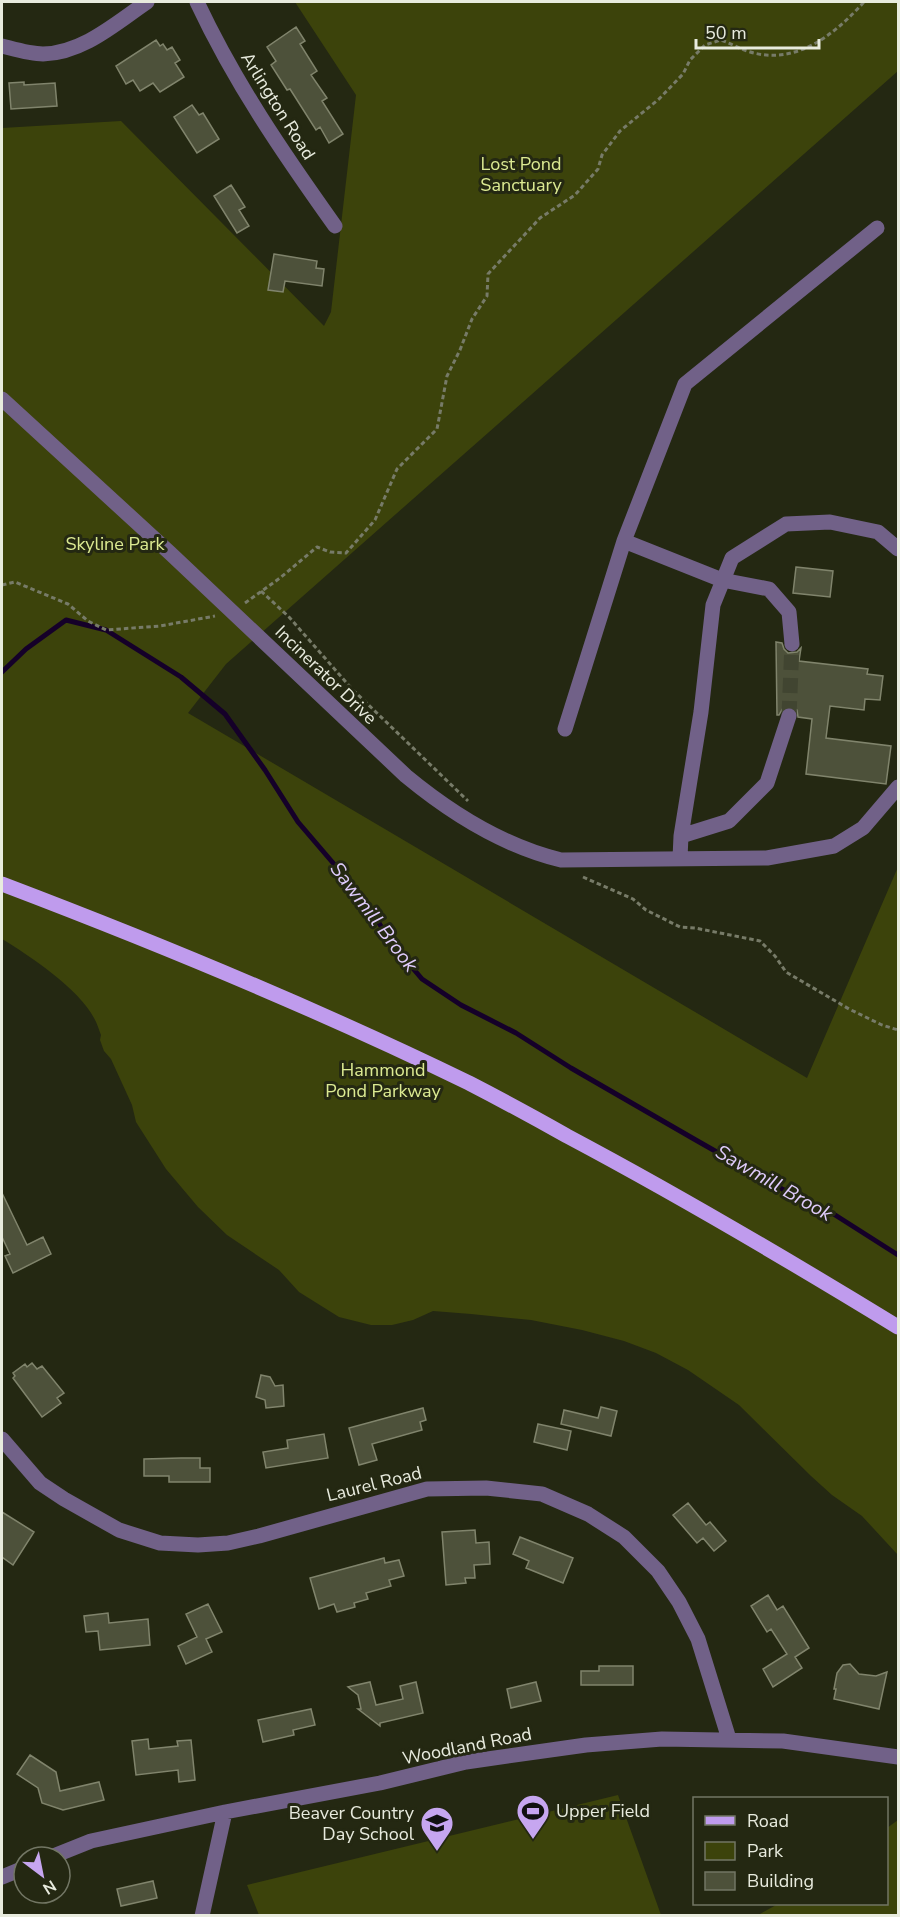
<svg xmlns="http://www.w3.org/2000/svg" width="900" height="1917" font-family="'Nunito Sans',sans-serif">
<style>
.green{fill:#3c430b}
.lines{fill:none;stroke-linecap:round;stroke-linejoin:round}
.stream{stroke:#150029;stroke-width:5}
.building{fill:#4d513a;stroke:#80846c;stroke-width:1.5}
.minor-tunnel{stroke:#414531;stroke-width:15;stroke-dasharray:15 8;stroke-linecap:butt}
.path{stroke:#777b68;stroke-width:3;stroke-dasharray:4.5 3;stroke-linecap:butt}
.minor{stroke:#716188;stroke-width:15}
.major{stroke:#bf9bed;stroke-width:15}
.labels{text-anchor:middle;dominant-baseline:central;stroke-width:6;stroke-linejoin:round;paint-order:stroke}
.street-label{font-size:18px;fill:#e8ebde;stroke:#242812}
.park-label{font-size:18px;fill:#dcea92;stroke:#242812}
.poi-label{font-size:18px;fill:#e8ebde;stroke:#242812;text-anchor:start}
.water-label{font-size:20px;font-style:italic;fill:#dfcbfb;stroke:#242812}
</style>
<rect width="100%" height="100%" fill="#242812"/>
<path class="green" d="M295,2H898V71L226,664L188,713L807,1078L898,867V1555L862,1516L832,1495L811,1476L739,1405L688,1370L656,1353L624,1341L582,1330L531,1320L471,1314L433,1311L413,1320L392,1325H371L339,1317L299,1292L279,1270L227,1235L198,1207L166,1169L136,1122L132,1105L111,1059L104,1051L100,1040L101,1035C99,1030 97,1023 94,1018C79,989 30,956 2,939V128L121,121L324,326L331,312L356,95Z
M618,1795L661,1915H259L247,1885Z
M898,1820V1915H758L778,1904H886L887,1828Z"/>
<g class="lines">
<path class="stream" d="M2,672L26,649L66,620L106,630L181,677L225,714L265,770L298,822L363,898L393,945L422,979L461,1005L516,1033L571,1068L694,1139L782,1189L832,1213L898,1255"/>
</g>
<path class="building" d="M296,27L305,41L300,44L317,71L311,75L327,98L322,101L343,134L329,143L320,127L316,130L290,89L287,90L271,65L276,61L267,47Z
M156,40L160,46L163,44L167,50L172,47L180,60L175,63L184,77L160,92L153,83L140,91L133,80L126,84L116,66Z
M24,82V85L55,83L57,106L11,109L9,83Z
M192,105L199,115L203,113L219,139L197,153L174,117Z
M231,185L245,207L239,210L249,226L237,233L214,196Z
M274,254L317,261L316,268L324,269L322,286L285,281L283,292L268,290Z
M796,567L833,571L830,597L793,593Z
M776,642L782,643L784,649L788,653L797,652L801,648L799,661L868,669L867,674L883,676L880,700L865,699L864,710L830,706L826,738L891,746L886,784L806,774L812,719L798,717L797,710L791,707L783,708L779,715H777Z
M2,1193L27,1245L43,1237L51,1254L13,1273L5,1256L10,1254L2,1237Z
M32,1363L37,1369L42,1366L64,1393L57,1398L61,1403L42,1417L13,1378L15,1376L13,1373L25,1364L27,1367Z
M261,1375L270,1377L275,1386L283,1385L284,1406L266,1408L265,1400L256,1397Z
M601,1407L617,1411L611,1436L561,1424L564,1410L598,1418Z
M423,1408L426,1420L420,1422L422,1430L372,1444L377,1460L359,1465L349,1428Z
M538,1424L571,1431L567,1450L534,1442Z
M324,1434L328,1458L266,1468L263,1452L288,1448L287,1440Z
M181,1458H200V1468H210V1482H169V1476H144V1459Z
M688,1503L706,1525L710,1522L726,1541L714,1551L703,1538L697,1543L673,1515Z
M2,1512L34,1532L13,1565L2,1557Z
M475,1530L476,1543L489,1542L490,1564L474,1565L475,1578H465L466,1583L446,1585L442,1532Z
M520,1537L573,1558L563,1583L526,1568L529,1561L513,1554Z
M384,1558L385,1563L399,1560L404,1576L389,1580L391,1586L366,1593L368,1599L354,1603L355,1607L337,1612L334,1604L319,1609L310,1578Z
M768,1595L777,1610L783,1606L809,1648L795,1657L802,1668L773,1687L763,1669L787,1654L771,1629L767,1632L751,1606Z
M208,1604L222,1632L206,1639L212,1652L186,1664L178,1646L197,1637L186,1614Z
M108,1613L109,1623L148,1619L150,1645L100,1650L98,1631L86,1632L84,1616Z
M850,1664L859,1674L876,1676L887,1672L879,1709L834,1699L836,1689H834L837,1673L843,1665Z
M599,1666H633V1685H581V1671H599Z
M370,1682L376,1705L403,1699L400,1686L416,1682L423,1713L380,1723V1726L358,1709H361L358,1695L348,1687Z
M536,1682L541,1701L511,1708L507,1689Z
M311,1709L315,1725L293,1730L294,1735L263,1742L258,1720Z
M148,1739L149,1749L178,1746L177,1741L191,1740L195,1780L179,1782L178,1770L136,1775L132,1741Z
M30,1755L56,1772L60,1791L99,1782L104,1800L63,1810L42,1803L38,1788L17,1774Z
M153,1881L157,1898L121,1906L117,1889Z"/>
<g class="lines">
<path class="minor-tunnel" d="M789,716L792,644"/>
<path class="path" d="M2,585L15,582L68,604L88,621L106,630L160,626L215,616
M261,591L289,617L352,689L468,801
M245,603L280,578L317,547L330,552L346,553L375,520L397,469L437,429L447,376L460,350L472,319L487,296L488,274L540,218L575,195L598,169L602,155L620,131L659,99L683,74L690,60L705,45L721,40C730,43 738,48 747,51C795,67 834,35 864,2
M583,877L633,899L646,910L680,927L695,928L760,941L775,956L786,972L849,1009L882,1025L898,1030"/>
<path class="minor" d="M197,2C235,83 283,153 335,226
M2,46C14,49 30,54 43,54C83,53 116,23 147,2
M2,399L170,553L406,776C452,814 503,846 561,860L767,858L834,846L863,828L898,787
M624,541L685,384L877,228
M565,729L624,541L722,580L769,589L789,612L792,644
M681,836L729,821L767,783L789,716
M680,858L681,836L701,712L713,605L732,558L786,524L830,522L878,532L898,549
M2,1439L40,1483L64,1499L119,1530L160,1543L198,1545L228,1543L259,1536L427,1489L486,1488L542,1494L588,1514L624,1537L658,1571L679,1602L698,1639L729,1739
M51,1857L91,1841L225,1812L380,1783L466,1762L586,1745L662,1739L783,1741L898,1757
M2,1877L24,1868
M202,1916L225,1812"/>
<path class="major" d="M2,884C160,944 317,1009 469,1083C502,1100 535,1118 567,1136C680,1196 790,1261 898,1327"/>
</g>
<defs>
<symbol id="stadium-pin" viewBox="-11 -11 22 30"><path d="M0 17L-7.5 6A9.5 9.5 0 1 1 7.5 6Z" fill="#c6a6f0" stroke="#242812"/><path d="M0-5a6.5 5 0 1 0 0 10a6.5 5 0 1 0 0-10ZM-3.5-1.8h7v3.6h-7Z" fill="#111"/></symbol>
<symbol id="school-pin" viewBox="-11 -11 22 30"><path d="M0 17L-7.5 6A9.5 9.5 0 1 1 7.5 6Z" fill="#c6a6f0" stroke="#242812"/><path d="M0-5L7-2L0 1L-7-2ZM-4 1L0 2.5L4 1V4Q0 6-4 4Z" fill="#111"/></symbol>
</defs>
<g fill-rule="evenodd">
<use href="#stadium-pin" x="514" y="1792" width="38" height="52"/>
<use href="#school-pin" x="418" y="1804" width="38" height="52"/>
</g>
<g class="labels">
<g class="street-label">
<text transform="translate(278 106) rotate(58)">Arlington Road</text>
<text transform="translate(326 675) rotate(44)">Incinerator Drive</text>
<text transform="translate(374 1484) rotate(-14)">Laurel Road</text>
<text transform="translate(467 1746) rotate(-11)">Woodland Road</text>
</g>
<g class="park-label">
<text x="521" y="164">Lost Pond<tspan x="521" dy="21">Sanctuary</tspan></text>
<text x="115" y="544">Skyline Park</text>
<text x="383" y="1070">Hammond<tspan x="383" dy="21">Pond Parkway</tspan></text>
</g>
<g class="poi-label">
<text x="556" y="1811">Upper Field</text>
<text x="414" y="1813" text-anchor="end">Beaver Country<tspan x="414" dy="21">Day School</tspan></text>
</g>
<g class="water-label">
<text transform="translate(374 917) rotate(53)">Sawmill Brook</text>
<text transform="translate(774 1183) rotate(30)">Sawmill Brook</text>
</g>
</g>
<rect width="900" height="1917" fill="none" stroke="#e8ebde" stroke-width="6"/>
<rect x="693" y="1797" width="195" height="108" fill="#242812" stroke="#727664" stroke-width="1.5"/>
<rect x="705" y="1816" width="30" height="9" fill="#bf9bed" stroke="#727664" stroke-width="1.5"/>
<text x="747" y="1827" font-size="18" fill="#e8ebde">Road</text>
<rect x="705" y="1842" width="30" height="18" fill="#3c430b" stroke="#727664" stroke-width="1.5"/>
<text x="747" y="1857" font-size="18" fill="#e8ebde">Park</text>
<rect x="705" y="1872" width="30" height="18" fill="#4d513a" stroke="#727664" stroke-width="1.5"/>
<text x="747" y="1887" font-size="18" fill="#e8ebde">Building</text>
<g transform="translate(42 1875) rotate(148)"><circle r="28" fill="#242812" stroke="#727664" stroke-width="1.5"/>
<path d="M0-4.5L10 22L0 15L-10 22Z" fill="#c6a6f0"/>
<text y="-9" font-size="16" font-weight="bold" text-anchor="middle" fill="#e8ebde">N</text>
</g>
<path d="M696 39v9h123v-9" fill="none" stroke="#e8ebde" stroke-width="3"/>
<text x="705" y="39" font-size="18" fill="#e8ebde" stroke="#242812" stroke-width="4.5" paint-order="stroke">50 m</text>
</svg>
